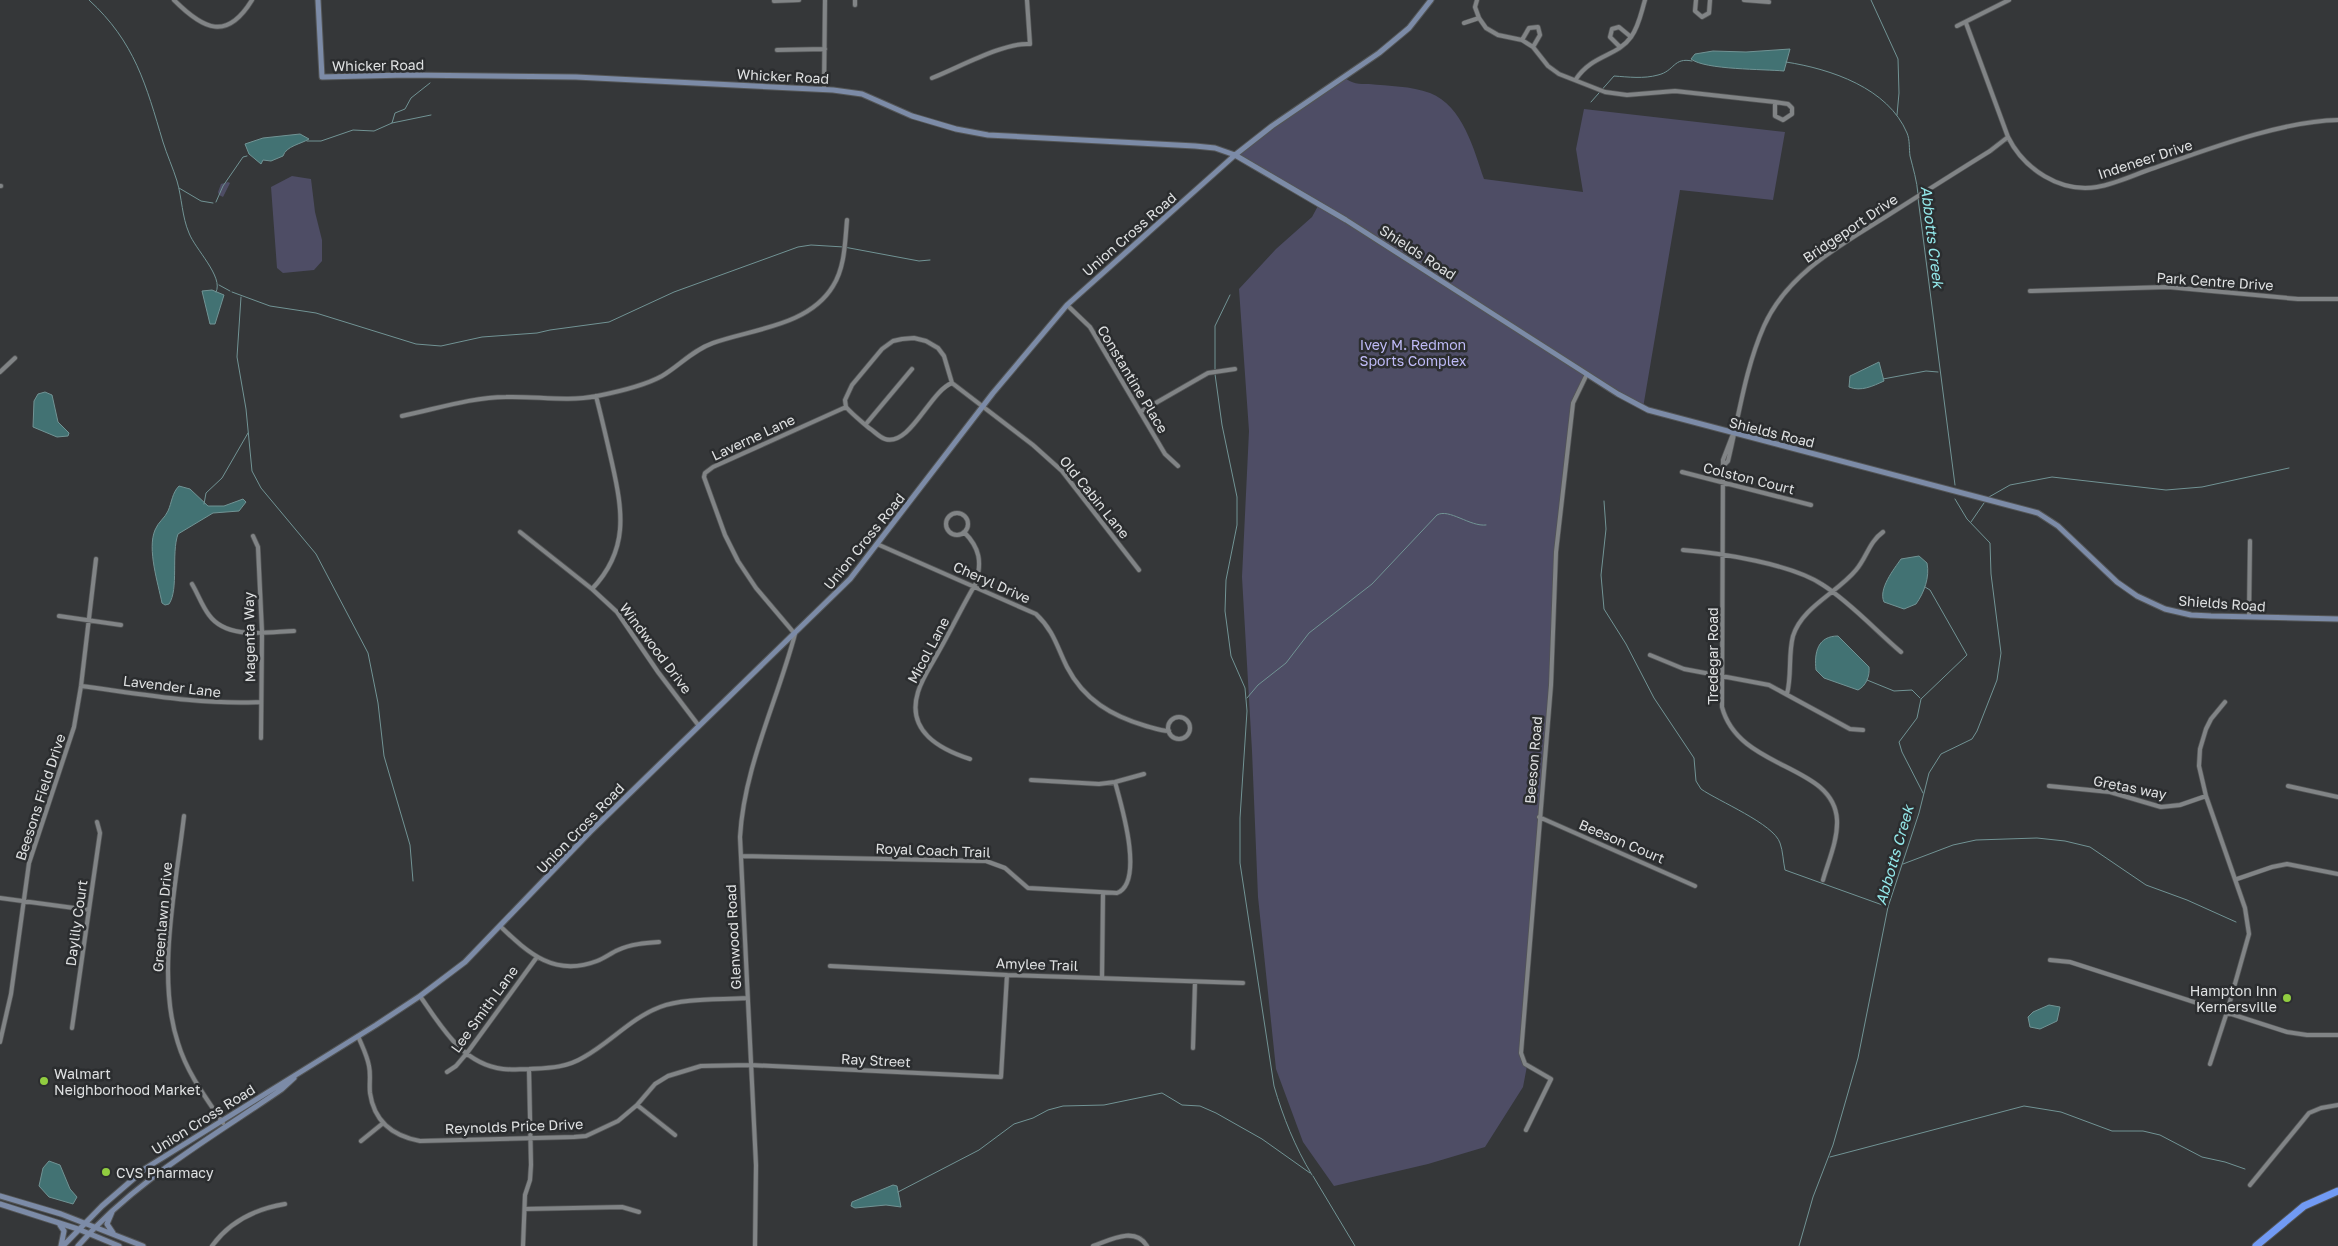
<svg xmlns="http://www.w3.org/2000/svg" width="2338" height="1246" font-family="'Golos Text',sans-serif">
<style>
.green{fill:#4e4d65}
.water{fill:#427273;stroke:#719394}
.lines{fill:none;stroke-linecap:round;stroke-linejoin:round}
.stream{stroke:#719394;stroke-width:1}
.street-casing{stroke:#535556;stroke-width:5.5}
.secondary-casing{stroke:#535556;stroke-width:7}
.highway-casing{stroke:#535556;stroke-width:9}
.street{stroke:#818486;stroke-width:4}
.secondary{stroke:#7c8ba7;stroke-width:5}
.highway{stroke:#719af4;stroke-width:7}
.poi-dot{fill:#91cd40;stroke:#2b2d2f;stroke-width:2}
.labels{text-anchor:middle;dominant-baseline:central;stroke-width:5;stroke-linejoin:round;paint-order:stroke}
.street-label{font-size:14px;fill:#dfe1e2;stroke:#2b2d2f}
.park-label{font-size:14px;fill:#bfbbf7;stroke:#2b2d2f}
.poi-label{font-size:14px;fill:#dfe1e2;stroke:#2b2d2f;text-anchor:start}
.water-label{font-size:15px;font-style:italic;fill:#93e8ea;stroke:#2b2d2f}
</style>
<rect width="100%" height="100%" fill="#353739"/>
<path class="green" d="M1344,77C1351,84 1360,84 1369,84C1389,86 1411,86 1430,93C1463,106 1474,150 1484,179L1583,192L1576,149L1584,109L1785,132L1773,200L1680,190L1643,408L1587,374L1573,403L1556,552L1551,685L1521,1053L1527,1066L1523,1087L1485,1147L1428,1164L1334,1186L1303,1142L1276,1069L1258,897L1252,751L1242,577L1249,431L1239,289L1276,249L1312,217L1319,204L1235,155Z
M292,176L311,179L315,212L322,240V261L314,270L283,273L277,268L271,187Z
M228,182L230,183L223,197L219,195L218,192L221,184Z"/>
<path class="water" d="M1790,49L1784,71C1764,69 1705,70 1691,59L1695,54L1713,51L1746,52Z
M300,134L309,139C301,144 286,146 283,156L271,161L263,160L261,164L249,154L245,144L263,138Z
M212,290L224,295L215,324H210L202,291Z
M1879,362L1884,381C1873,386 1861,392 1849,387L1850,376Z
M45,392L52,395L58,422L69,433L68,436L57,437L33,427L34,401L38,394Z
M179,486L190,489L208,506H224L243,499L246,502L239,511L213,513L178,534C171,554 179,589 169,604L165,605L162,603C158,583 147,549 155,530C158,522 165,518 168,511C172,502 172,493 179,486Z
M1919,556L1927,563C1930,577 1924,593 1916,604L1904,609L1884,602C1878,589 1894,569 1901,559Z
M1838,636L1869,667C1870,676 1866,686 1858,690L1824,678L1816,670C1814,652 1818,636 1838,636Z
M2049,1005L2060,1007L2057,1021L2040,1029L2030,1027L2028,1017L2033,1012Z
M49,1161L60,1165L70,1189L77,1197L73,1204L49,1197L39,1186L43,1168Z
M893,1185L897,1186L901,1207L886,1205L855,1208L851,1206L852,1202Z"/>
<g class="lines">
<path class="stream" d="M89,0C135,42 146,85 163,142C167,155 173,168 177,181C182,198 182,217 189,233C195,249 224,277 216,292
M1871,0L1898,59L1899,93L1897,115
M1786,62C1831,69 1888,88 1907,133C1910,140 1909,149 1910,156C1913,168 1917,181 1918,194
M1591,102L1614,76C1628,77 1644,79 1658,75C1675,71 1673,57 1692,61
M392,123L431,115
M307,141H321L353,130L374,131L392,123L395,113L405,109L411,98L430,83
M179,188L201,201L213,203
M1918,198L1955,485
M216,202L223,186L243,157L247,156
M219,285L230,291
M232,292L270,306L316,313L416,344L441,346L482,337L537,333L550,330L609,322L674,292L798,247L811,245L844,247L919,261L930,260
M241,297L237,357L246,409L252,471L261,488L316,554L368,653L378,703L384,756L410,845L413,881
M1215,370V326L1230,295
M1215,374L1222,425L1237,497V525L1226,580L1225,611L1231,656L1245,688L1247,711L1240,818V863L1274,1086C1283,1117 1295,1147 1312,1175
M1883,379L1926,371L1938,372
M1989,497L2010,485L2052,477L2166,490L2202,487L2289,468
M1604,501L1606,529L1601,575L1604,609L1626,644L1654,698L1694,758L1696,781L1701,789C1718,801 1774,824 1780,843C1783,851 1783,861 1785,870L1888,907
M204,504L206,493L222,478L248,433
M1971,522L1984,503
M1867,680L1894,691L1912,690L1920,698
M1247,698L1258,685L1286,663L1309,633L1372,584L1437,515C1449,508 1470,527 1486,525
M1923,793L1902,752L1899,742L1917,718L1921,699L1967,655L1930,590L1925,587
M1903,864L1953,845L1976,840L2037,838L2065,841L2090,847L2146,885L2187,900L2236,922
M1830,1157L2024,1106L2061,1112L2112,1131H2143L2160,1135L2202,1157L2225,1162L2245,1169
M1313,1176L1355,1246
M898,1192L979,1150L1014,1124L1033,1118L1048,1110L1063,1106L1104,1105L1162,1093L1182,1105L1200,1106L1216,1113L1262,1139L1310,1173
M1799,1246L1813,1197L1833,1145L1858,1058L1888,907L1919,813L1929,773L1941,754L1972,739L1977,731L1997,680L2001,653L1991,574L1990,543L1967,519L1955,499"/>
<defs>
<path id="street" d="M174,0C204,30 227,41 252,0
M855,0V5
M1477,0L1475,7L1479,18L1486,28L1498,35L1522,40L1533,47L1548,66L1559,74L1605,92L1627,95L1675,91L1775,102L1788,104L1792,108V114L1783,120L1775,116V102
M1696,0L1695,11L1702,17L1709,13L1710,0
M1744,0L1769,2
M774,1L799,0
M1464,23L1479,18
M1966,23L2008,137C2024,169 2060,193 2097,187C2115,184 2134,175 2151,169C2206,150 2281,121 2338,120
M1957,26L2009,0
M1522,40L1529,28L1538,27L1540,35L1533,47
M1620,47L1610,37L1612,29L1619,27L1631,37
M777,50L825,49
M932,78C958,68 1004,42 1030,44L1027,0
M1576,79C1593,54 1617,57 1631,37C1639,26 1641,13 1645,0
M824,90L825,0
M0,186H1
M2030,291L2168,287L2298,299H2338
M1067,305L1090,327L1165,454L1178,466
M0,372L15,358
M952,383C930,391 910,447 885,439C879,437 874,431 869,428C861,421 853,415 846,407L845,400L852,385L882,349L893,341L902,339L914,338L926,341L938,348L944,356L952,383L1033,445L1062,471L1139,570
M1140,412L1208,373L1235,369
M402,416C436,409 472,397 506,397C537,396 566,402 597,396C617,392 644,386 662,376C679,366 693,350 713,343C752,329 809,326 833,286C845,267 845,242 847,220
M866,424L912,369
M1733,434L1723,460L1722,707C1739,771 1834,763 1837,820C1838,840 1828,862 1823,880
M1724,465L1728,461C1739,416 1745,369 1764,326C1788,272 1843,244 1890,214C1923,193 1956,172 1990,151L2008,137
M1682,472L1811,505
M946 524a11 11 0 1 1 22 0a11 11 0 1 1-22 0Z
M520,532L592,589L617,612L658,672L699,726
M964,532C980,548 982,562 976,583C963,605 952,628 939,651C932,664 922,678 918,692C906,731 939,749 970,759
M253,536L258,547L262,632L261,738
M877,544L1036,614C1054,631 1057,647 1067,667C1084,700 1112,716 1146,726C1153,728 1161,731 1169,731
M1683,550C1721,553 1792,564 1823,585C1851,603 1875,630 1901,652
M192,584C198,594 202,606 209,615C227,640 267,632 294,631
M592,589C629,550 623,512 612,463C607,441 602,419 596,396
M59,616L121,625
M2249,617L2250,541
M1650,655L1684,669L1769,685L1850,729L1863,730
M81,686C141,694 200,705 261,702
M1787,694C1792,675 1788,655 1793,636C1802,607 1837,593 1856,570C1867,557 1869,542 1883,532
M1168 728a11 11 0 1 1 22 0a11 11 0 1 1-22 0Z
M1031,780L1099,784L1115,782L1144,774
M2049,786L2110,792L2161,807L2180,805L2206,796
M2288,786L2338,797
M184,816C176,885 156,977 178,1043C187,1073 206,1098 223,1123
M1539,817L1695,886
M741,856L986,861L1005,868L1028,888L1117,893C1145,882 1121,804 1115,782
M2237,879L2272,867L2287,864L2338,874
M0,898L89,910
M500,926C529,954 555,977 597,961C605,958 611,953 618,950C631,944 645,943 659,942
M2050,960L2070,962L2287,1032L2307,1035H2338
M830,966L1007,975L1243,983
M1102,978L1103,893
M420,996C441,1026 462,1064 503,1069C511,1070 520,1069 529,1069C549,1068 566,1068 584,1057C611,1042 631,1018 660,1007C684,998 721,1000 747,998
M72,1028L100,833L97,822
M358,1036C362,1046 367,1055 369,1066C371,1075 369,1084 370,1093C374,1121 393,1136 420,1141L574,1137L586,1136L618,1121L637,1105L655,1084L668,1076L701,1066L750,1065L1001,1077L1007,975
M0,1042L11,994L29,863L74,727L81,686L96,559
M1193,1048L1195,982
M2210,1064L2227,1012L2249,934L2245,908L2206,796L2199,766L2200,749L2206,729L2211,719L2225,702
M447,1072L456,1066L467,1053L537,957
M637,1105L675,1135
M1526,1130L1551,1079L1525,1064L1521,1053L1551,685L1556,552L1573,403L1587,374
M361,1141L382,1124
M2250,1185L2309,1113L2321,1108L2338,1105
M525,1209L622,1207L639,1212
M212,1246C230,1221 255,1209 285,1204
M523,1246L525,1195L530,1180L531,1165L529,1069
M755,1246L756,1165L740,837C744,767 777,702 795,634L756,588L738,561L725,535L704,477L705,473L713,467L846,407
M1093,1246C1110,1240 1135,1226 1147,1246"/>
<path id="secondary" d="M318,0L322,77L407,75L576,77L833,90L862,94L912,116L956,129L988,135L1195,146L1215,148L1235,155L1346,220L1618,394L1648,410L2038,513L2058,526L2117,582L2137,596L2165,609L2191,615L2211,616L2338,619
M0,1196L61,1214L143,1246
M0,1204L78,1229L119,1246
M112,1212L107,1224L113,1233
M60,1225L64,1231L61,1246
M63,1246L102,1206L146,1168L376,1025L420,996L465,962L590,832L850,579L993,393L1067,305L1235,155L1272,126L1379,53L1409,28L1431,0
M78,1246C134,1181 211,1138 282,1089L294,1078"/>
<path id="highway" d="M2256,1246L2304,1206L2338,1191"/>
</defs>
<use href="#street" class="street-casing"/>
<use href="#secondary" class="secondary-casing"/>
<use href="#highway" class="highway-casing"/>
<use href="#street" class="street"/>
<use href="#secondary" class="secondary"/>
<use href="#highway" class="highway"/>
</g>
<g class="poi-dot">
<circle cx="2287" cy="998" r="5"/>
<circle cx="44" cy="1081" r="5"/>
<circle cx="106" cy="1172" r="5"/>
</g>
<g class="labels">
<g class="street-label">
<text transform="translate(378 65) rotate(-1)">Whicker Road</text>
<text transform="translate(783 76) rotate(3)">Whicker Road</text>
<text transform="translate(2145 159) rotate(-18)">Indeneer Drive</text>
<text transform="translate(1850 228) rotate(-34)">Bridgeport Drive</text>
<text transform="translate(1129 234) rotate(-41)">Union Cross Road</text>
<text transform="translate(1418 252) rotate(33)">Shields Road</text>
<text transform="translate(2215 281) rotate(4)">Park Centre Drive</text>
<text transform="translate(1133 379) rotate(59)">Constantine Place</text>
<text transform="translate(1772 432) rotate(14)">Shields Road</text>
<text transform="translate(753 437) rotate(-25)">Laverne Lane</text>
<text transform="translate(1749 478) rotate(14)">Colston Court</text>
<text transform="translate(1095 497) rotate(51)">Old Cabin Lane</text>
<text transform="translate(864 541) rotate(-51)">Union Cross Road</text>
<text transform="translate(992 582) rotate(24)">Cheryl Drive</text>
<text transform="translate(2222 603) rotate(4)">Shields Road</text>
<text transform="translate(249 637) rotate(-91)">Magenta Way</text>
<text transform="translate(656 648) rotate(53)">Windwood Drive</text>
<text transform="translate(928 650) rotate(-62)">Micol Lane</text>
<text transform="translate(1712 656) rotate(-90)">Tredegar Road</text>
<text transform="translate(172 686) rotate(7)">Lavender Lane</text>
<text transform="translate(1533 760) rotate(-85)">Beeson Road</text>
<text transform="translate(2130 787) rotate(11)">Gretas way</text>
<text transform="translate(40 797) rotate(-72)">Beesons Field Drive</text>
<text transform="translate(580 828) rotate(-46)">Union Cross Road</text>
<text transform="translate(1622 841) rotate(23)">Beeson Court</text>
<text transform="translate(933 850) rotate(2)">Royal Coach Trail</text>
<text transform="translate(162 917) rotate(-85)">Greenlawn Drive</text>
<text transform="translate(76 923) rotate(-82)">Daylily Court</text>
<text transform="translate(733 937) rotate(-93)">Glenwood Road</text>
<text transform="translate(1037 964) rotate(2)">Amylee Trail</text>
<text transform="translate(484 1009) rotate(-54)">Lee Smith Lane</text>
<text transform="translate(876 1060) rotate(3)">Ray Street</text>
<text transform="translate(203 1119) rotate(-32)">Union Cross Road</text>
<text transform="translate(514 1126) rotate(-2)">Reynolds Price Drive</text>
</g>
<g class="park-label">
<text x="1413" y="344">Ivey M. Redmon<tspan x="1413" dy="16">Sports Complex</tspan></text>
</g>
<g class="poi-label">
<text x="2277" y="990" text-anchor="end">Hampton Inn<tspan x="2277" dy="16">Kernersville</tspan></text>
<text x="54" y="1073">Walmart<tspan x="54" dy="16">Neighborhood Market</tspan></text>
<text x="116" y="1172">CVS Pharmacy</text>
</g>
<g class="water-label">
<text transform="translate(1933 237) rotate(83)">Abbotts Creek</text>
<text transform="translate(1894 855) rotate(-74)">Abbotts Creek</text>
</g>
</g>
</svg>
